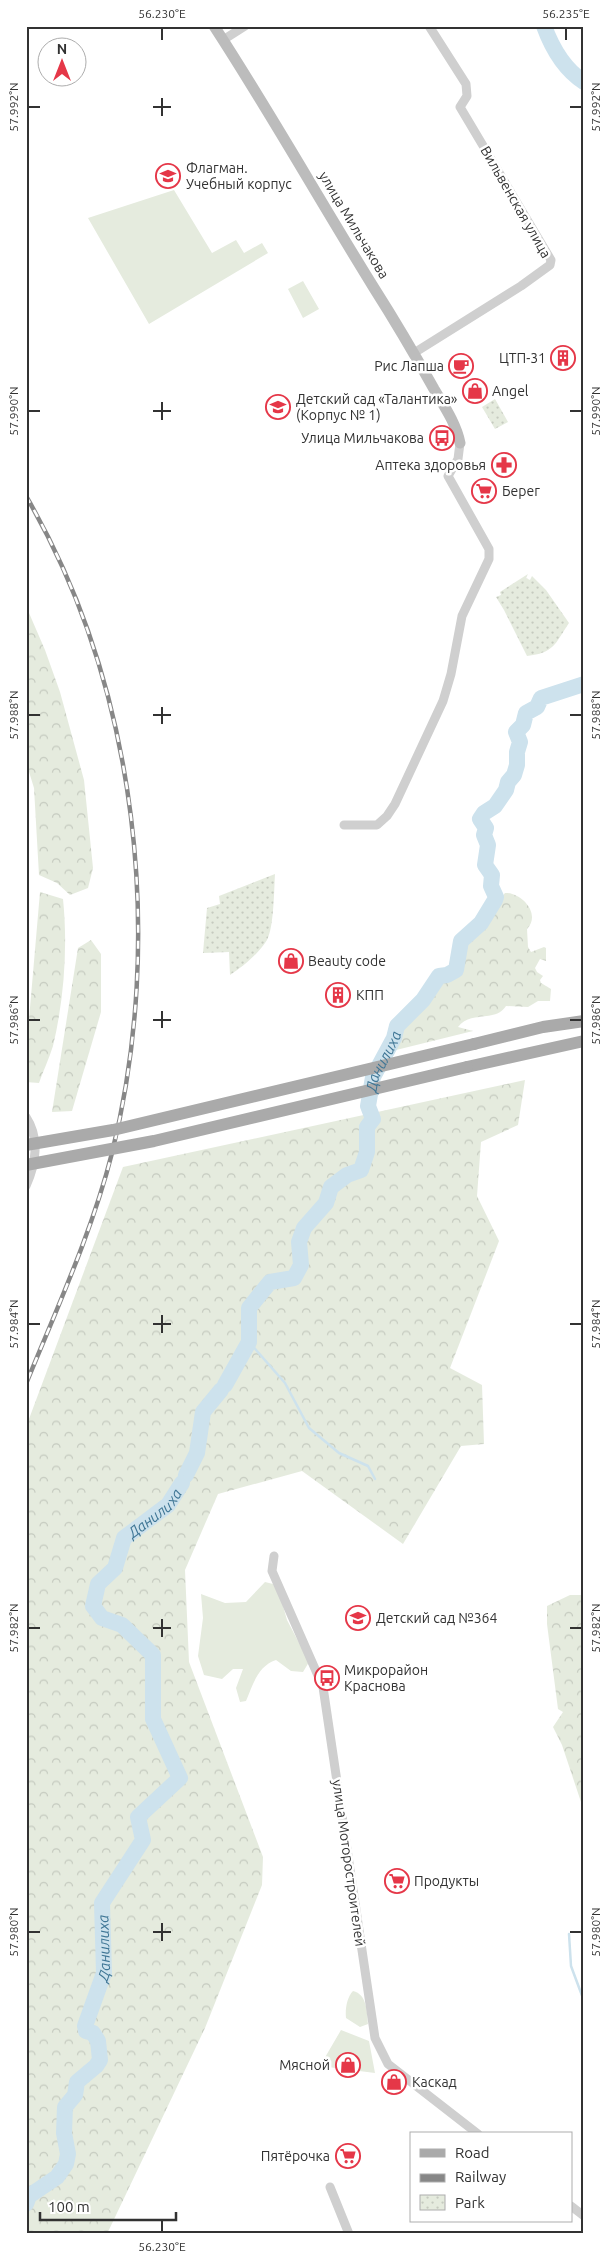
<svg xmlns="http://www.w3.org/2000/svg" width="610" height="2260" font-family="Ubuntu,sans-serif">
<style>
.grass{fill:#e5ebde}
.forest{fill:url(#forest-crowns)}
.park{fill:url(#park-dots)}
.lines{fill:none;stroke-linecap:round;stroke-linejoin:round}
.stream{stroke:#cde2ed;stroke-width:2.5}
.river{stroke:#cde2ed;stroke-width:16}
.street{stroke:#cfcfcf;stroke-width:9}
.secondary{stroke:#bcbcbc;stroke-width:11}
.primary{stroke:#aaa;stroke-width:12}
.rail-casing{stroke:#878787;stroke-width:4.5}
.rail{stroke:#fff;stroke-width:2.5;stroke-dasharray:8;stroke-linecap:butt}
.primary-bridge{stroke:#aaa;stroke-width:12}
.ticks{fill:none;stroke:#323232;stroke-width:2}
.labels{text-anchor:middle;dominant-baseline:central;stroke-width:5;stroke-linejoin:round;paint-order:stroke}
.poi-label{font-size:14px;fill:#323232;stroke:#fff;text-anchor:start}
.street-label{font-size:14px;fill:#323232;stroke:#fff}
.water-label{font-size:15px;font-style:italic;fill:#3f7695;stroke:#fff}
.neatline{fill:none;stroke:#323232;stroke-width:2}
.ticks-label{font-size:12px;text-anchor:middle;fill:#323232}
</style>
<defs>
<pattern id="forest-crowns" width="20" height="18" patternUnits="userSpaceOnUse" patternTransform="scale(1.25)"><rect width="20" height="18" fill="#e5ebde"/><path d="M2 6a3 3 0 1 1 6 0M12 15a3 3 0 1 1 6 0" fill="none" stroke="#c5cabf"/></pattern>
<pattern id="park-dots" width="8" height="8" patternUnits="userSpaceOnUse" patternTransform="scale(1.25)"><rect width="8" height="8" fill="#e5ebde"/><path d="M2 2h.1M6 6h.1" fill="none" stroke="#c5cabf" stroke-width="1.8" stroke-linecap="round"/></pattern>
</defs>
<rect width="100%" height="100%" fill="#fff"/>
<path class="grass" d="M174,190L212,253L236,240L244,253L262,243L268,253L149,324L88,218Z
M303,281L319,309L303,318L288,289Z
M265,1582L273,1584L281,1599L287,1620L309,1662L303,1672L291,1671L276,1660C258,1666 253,1684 246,1701L240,1702L236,1688L243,1669H233L222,1679L204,1675L198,1656L203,1618L201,1594L225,1603L246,1602Z
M353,1991C367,1994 367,2012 368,2024L360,2027L346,2018C345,2009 347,1997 353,1991Z
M341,2030L369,2041L375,2073L320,2066Z"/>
<path class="forest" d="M26,606L45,650L60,692L84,780L93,868L88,888L70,895L57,883L39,875L34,788L26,762Z
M40,892L63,899C68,947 64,1000 53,1046C49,1059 43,1071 39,1083L26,1082V1054Z
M505,893C520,892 542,913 527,929L528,947L531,952L544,947L546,948V961L540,959L535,968L537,972L543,976L540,980L541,983L551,989L550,1001H538L528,1007L506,1006C495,1023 471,1010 458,1027L473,1031L388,1052L396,1037L399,1026L426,1000L441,978L457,973L464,940L483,925L492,912L498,907L499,900Z
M91,940L101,954V1012L72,1111L52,1112L78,948Z
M525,1080L518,1125L481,1142L477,1196L499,1241L450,1368L482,1385L484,1444L461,1446L403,1544L302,1471L218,1494L185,1570L189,1662L263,1857L262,1885L205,2028L107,2234H26V1427L123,1167Z
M570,1595H584V1801L581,1802L562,1745L553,1727L563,1712L558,1709L547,1624V1606Z"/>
<path class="park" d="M495,399L508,422L495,429L482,407Z
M528,574L526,578L530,580L532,576L546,590L569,623C555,644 554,653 527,656L504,610L496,597L501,595L500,592Z
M275,874C274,890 274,927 267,940C259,953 243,967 230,975L229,952L203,953L207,908L220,904L219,896Z"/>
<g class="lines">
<path class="stream" d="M249,1342L285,1383L309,1428L339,1453L368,1466L375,1479
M569,1934L571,1966L584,2001"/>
<g class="river">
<path d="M544,26C552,48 564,69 584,82"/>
<path id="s1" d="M225,1385L249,1342V1308L270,1282L294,1278L301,1265L299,1242L304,1228L326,1203L331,1187L347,1175L361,1170L367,1152V1127L373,1119L368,1106L373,1077L394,1038L397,1026L423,1000L439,976L447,975L456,970L461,941L481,923L495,900L496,897L491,886L492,875L485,865L488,845L484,835L486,828L480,819L484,813L495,806L506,790L508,782L514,775L517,765V752L520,742L516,732L523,725L526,713L537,707L541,698L584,684"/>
<path d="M186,1475L197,1453L203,1412L221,1390"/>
<path id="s2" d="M26,2204L29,2196L57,2177L66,2164L68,2154L64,2133L65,2107L75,2095L77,2082L96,2066L100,2060L98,2041L93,2033L86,2031L85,2026L104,1973L102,1903L143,1840L138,1817L180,1778L153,1719V1655L122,1625L102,1618L93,1606L98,1584L115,1568L124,1538L168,1505L182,1483"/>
</g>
<path class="street" d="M223,40L245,26
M414,353L521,286L550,265L551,260L460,107L467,96L466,84L429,26
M344,825H377L387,816L395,804L443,701L451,674L462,616L489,559V549L448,476L458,459L460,443
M26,1117C40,1138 36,1164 26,1186
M274,1556L272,1571L323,1687L375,2038L388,2064L478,2134
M330,2187L349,2234
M571,2206L584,2216"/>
<path class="secondary" d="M214,26C270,112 320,201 374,288C395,321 415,355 434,389C444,406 456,423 460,443"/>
<path class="primary" d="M474,1044L543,1027L584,1021
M467,1067L584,1041"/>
<defs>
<path id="rail" d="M26,496C138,689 165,938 112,1153C92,1232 57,1308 26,1384"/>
</defs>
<use href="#rail" class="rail-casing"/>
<use href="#rail" class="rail"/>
<path class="primary-bridge" d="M26,1145L113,1130L474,1044
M26,1165L154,1141L467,1067"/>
</g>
<path class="ticks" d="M162,28V40M566,28V40M162,98V116M28,107H40M153,107H171M570,107H582M162,402V420M28,411H40M153,411H171M570,411H582M162,707V724M28,715H40M153,715H171M570,715H582M162,1011V1028M28,1020H40M153,1020H171M570,1020H582M162,1315V1333M28,1324H40M153,1324H171M570,1324H582M162,1619V1637M28,1628H40M153,1628H171M570,1628H582M162,1923V1941M28,1932H40M153,1932H171M570,1932H582M162,2220V2232"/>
<defs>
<symbol id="school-ring" viewBox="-11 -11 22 22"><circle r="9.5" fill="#fff" stroke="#e53748" stroke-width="1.5"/><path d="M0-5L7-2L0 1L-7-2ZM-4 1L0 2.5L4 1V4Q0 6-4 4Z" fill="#e53748"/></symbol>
<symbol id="building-ring" viewBox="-11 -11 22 22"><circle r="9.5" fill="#fff" stroke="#e53748" stroke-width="1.5"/><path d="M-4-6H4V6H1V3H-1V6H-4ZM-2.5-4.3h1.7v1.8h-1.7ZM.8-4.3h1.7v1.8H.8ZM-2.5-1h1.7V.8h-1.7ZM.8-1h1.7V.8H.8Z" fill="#e53748"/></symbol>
<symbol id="cafe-ring" viewBox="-11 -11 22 22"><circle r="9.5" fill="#fff" stroke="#e53748" stroke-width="1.5"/><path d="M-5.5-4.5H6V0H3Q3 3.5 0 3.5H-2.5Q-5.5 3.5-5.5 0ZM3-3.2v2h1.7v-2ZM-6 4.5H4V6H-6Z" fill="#e53748"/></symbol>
<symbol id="shop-ring" viewBox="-11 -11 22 22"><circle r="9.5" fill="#fff" stroke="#e53748" stroke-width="1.5"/><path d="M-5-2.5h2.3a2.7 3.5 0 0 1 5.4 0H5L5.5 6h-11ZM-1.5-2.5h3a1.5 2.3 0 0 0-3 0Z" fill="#e53748"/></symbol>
<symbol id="bus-ring" viewBox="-11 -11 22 22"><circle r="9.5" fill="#fff" stroke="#e53748" stroke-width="1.5"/><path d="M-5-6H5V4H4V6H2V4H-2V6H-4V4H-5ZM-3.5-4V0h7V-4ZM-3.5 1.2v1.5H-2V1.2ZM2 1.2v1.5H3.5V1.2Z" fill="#e53748"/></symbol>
<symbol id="pharmacy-ring" viewBox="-11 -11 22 22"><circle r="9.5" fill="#fff" stroke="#e53748" stroke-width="1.5"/><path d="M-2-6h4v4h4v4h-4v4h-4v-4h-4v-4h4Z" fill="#e53748"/></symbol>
<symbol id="supermarket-ring" viewBox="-11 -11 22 22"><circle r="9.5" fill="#fff" stroke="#e53748" stroke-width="1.5"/><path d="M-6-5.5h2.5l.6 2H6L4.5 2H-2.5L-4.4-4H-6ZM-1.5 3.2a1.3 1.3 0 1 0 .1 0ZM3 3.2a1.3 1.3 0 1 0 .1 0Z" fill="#e53748"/></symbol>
</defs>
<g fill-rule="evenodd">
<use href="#school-ring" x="154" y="162" width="28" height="28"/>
<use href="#building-ring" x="549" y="344" width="28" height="28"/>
<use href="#cafe-ring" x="447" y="352" width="28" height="28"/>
<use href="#shop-ring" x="461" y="377" width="28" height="28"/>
<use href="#school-ring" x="264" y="393" width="28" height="28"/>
<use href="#bus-ring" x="428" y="424" width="28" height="28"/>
<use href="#pharmacy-ring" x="490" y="451" width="28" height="28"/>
<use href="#supermarket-ring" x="470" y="477" width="28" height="28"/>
<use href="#shop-ring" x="277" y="947" width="28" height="28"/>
<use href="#building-ring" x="324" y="981" width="28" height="28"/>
<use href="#school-ring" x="344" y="1604" width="28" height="28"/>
<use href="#bus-ring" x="313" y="1664" width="28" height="28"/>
<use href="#supermarket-ring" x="383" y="1867" width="28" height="28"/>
<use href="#shop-ring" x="334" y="2051" width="28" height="28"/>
<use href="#shop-ring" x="380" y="2068" width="28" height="28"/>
<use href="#supermarket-ring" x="334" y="2142" width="28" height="28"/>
</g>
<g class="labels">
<g class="poi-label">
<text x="186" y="168">Флагман.<tspan x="186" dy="16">Учебный корпус</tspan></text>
<text x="546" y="358" text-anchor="end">ЦТП-31</text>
<text x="444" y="366" text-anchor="end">Рис Лапша</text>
<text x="492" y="391">Angel</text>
<text x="296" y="399">Детский сад «Талантика»<tspan x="296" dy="16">(Корпус № 1)</tspan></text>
<text x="424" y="438" text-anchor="end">Улица Мильчакова</text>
<text x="486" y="465" text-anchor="end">Аптека здоровья</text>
<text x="502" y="491">Берег</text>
<text x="308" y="961">Beauty code</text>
<text x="356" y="995">КПП</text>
<text x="376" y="1618">Детский сад №364</text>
<text x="344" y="1670">Микрорайон<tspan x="344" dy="16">Краснова</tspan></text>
<text x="414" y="1881">Продукты</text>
<text x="330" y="2065" text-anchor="end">Мясной</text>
<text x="412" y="2082">Каскад</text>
<text x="330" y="2156" text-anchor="end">Пятёрочка</text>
</g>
<g class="street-label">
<text transform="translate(516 202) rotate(60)">Вильвенская улица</text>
<text transform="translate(354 225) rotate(59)">улица Мильчакова</text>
<text transform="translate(349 1863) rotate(82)">улица Моторостроителей</text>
</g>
<g class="water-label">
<text stroke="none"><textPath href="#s1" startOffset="394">Данилиха</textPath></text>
<text stroke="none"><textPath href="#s2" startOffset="825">Данилиха</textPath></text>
<text stroke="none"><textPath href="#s2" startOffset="299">Данилиха</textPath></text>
</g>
</g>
<rect width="610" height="2260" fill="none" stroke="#ffffff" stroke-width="55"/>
<rect x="410" y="2132" width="162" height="90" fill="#ffffff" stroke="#adadad"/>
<rect x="420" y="2149" width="25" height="8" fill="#aaaaaa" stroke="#adadad"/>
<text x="455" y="2158" font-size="15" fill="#323232">Road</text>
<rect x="420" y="2174" width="25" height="8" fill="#878787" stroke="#adadad"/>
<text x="455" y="2182" font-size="15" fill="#323232">Railway</text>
<rect x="420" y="2195" width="25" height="15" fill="url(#park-dots)" stroke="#adadad"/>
<text x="455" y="2208" font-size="15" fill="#323232">Park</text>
<g transform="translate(62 62)"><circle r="24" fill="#ffffff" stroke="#adadad"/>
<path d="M0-4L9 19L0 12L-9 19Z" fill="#e53748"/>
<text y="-8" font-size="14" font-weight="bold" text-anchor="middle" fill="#323232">N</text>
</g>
<path d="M40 2212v8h136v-8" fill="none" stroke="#323232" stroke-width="2.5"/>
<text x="48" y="2212" font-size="15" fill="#323232" stroke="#ffffff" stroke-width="4" paint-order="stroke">100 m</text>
<rect x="28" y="28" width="554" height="2204" class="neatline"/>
<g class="ticks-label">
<text x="162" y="18">56.230°E</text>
<text x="566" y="18">56.235°E</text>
<text transform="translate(14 107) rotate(-90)" y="4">57.992°N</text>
<text transform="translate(596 107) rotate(-90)" y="4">57.992°N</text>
<text transform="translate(14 411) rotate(-90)" y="4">57.990°N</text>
<text transform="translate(596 411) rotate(-90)" y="4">57.990°N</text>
<text transform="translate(14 715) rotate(-90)" y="4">57.988°N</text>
<text transform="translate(596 715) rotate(-90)" y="4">57.988°N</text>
<text transform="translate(14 1020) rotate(-90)" y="4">57.986°N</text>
<text transform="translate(596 1020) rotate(-90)" y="4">57.986°N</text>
<text transform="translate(14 1324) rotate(-90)" y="4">57.984°N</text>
<text transform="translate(596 1324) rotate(-90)" y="4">57.984°N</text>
<text transform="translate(14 1628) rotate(-90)" y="4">57.982°N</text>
<text transform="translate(596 1628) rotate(-90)" y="4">57.982°N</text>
<text transform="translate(14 1932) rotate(-90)" y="4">57.980°N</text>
<text transform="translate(596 1932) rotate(-90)" y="4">57.980°N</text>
<text x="162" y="2251">56.230°E</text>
</g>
</svg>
